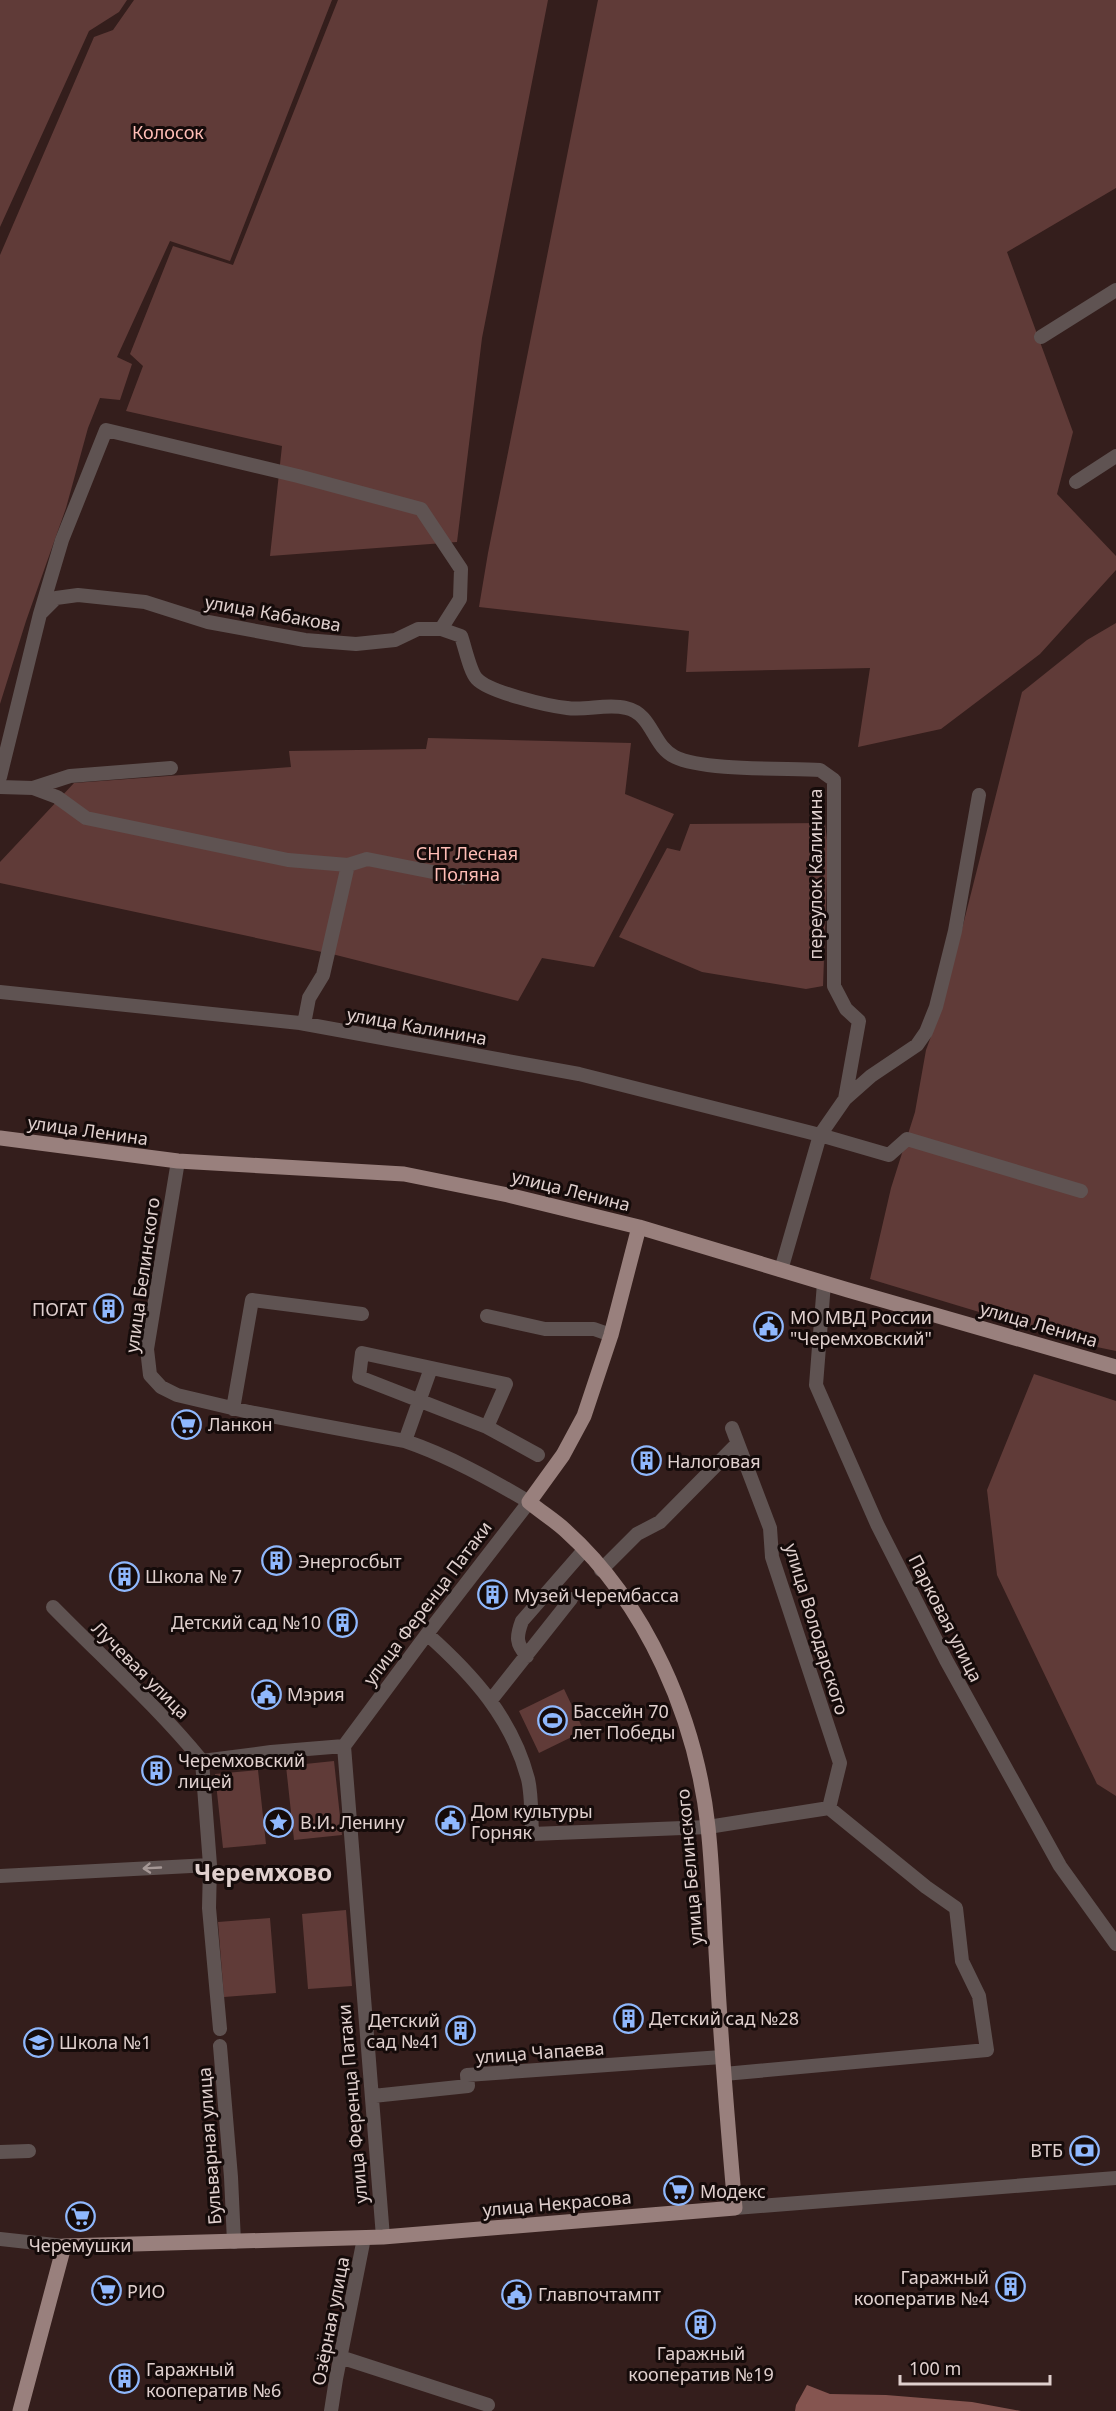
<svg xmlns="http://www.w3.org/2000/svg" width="1116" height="2411" font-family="'Noto Sans',sans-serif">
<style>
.green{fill:#603b38}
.water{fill:#855550}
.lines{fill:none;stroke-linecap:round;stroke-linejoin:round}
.minor{stroke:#5f5352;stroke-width:14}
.major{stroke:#99807d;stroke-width:15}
.oneway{stroke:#a69896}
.labels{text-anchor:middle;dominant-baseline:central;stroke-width:6;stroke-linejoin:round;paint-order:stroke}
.park-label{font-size:18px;fill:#febdb6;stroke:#150b0a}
.street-label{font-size:18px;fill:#e0d0ce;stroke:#150b0a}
.poi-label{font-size:18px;fill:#e0d0ce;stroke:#150b0a;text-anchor:start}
.district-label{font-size:24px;font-weight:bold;fill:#e0d0ce;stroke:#150b0a}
</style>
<rect width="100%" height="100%" fill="#341e1c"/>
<path class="green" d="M0,0H127L119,12L89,31L0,227Z
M134,0H332L230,261L170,241L117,357L132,364L120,400L100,398L88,428L66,508L26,621L0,704V255L94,37L113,30Z
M338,0H548L482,338L457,542L270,556L282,446L126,411L143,366L130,354L173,246L233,265Z
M598,0H1116V188L1007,252L1073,432L1057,494L1116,556V570L1040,654L941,729L858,747L870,668L686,672L689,631L479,607L488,553Z
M1116,623V1351L1092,1346L870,1279L891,1188L915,1112L926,1050L943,1004L1022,692L1087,640Z
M428,738L631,743L625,794L674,814L594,967L542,958L518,1001L336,955L0,883V862L74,783L291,767L289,751L426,749Z
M825,823L828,849L823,986L806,989L702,972L619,937L667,848L680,851L690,824Z
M1034,1374L1116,1401V1796L1097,1784L997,1575L987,1490Z
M564,1689L584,1731L539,1753L519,1711Z
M334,1761L342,1835L294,1840L286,1766Z
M258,1770L266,1844L223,1848L215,1774Z
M346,1910L352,1986L308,1989L302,1914Z
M270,1918L276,1993L224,1997L218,1922Z"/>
<path class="water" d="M807,2385L830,2394L886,2395L972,2402L1021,2411H795L796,2405Z"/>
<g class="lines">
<path class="minor" d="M1041,337L1116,290
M1076,482L1116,456
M40,614L56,598L78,595L145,602L208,622L305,640L356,644L395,640L418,629H441L461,636C465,647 470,672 477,679C489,692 548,706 567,708C586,711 607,703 626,708C653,714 652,746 675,757C703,771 786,768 820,770L834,780V986L846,1009L859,1021L845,1099L820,1135L781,1270
M0,777L40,614L62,540L106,430L298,476L421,509L461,569L460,599L441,629
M0,787L33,788L70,776L171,768
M33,788L57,797L86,818L288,860L348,865
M0,992L300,1023L579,1074L820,1135L889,1155L907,1139L1081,1191
M304,1024L309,998L323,975L348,865L367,859L463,878
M845,1099L871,1076L917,1045L926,1032L936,1007L955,931L979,795
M178,1161L147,1349L150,1375L161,1387L177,1395L249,1412L405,1441C449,1456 489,1478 529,1502L427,1634L344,1746L383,2237
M824,1283L816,1385L877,1524L946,1660L1060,1866L1116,1944
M487,1316L545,1329H594L611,1335
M233,1409L252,1300L362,1314
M487,1427L506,1384L362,1353L359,1377L487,1427L538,1455
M732,1428L770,1528L772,1557L840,1763L829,1808
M405,1441L431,1368
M601,1570L637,1534L660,1522L737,1444
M53,1607C103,1658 157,1706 202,1761
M427,1634C473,1675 512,1718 528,1779C532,1796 531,1817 532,1834L708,1827L829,1808L926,1887L956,1908L962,1961L979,1996L987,2050L724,2074
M527,1656C516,1644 516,1637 522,1621L584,1550
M491,1700L571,1599
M202,1761L210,1865L209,1908L220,2029
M202,1761L271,1752L344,1746
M0,1876L210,1865
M220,2046L231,2177L234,2242
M373,2096L468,2086L467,2075L722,2057
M0,2152L29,2151
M735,2208L1116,2178
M0,2239L64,2246
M340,2357L488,2405
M331,2411L336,2379L364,2238"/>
<path class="major" d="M0,1138L178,1161L404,1174L508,1195L639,1227L848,1290L1116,1367
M20,2411L64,2246L383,2237L735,2208C728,2128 721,2048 717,1968C714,1921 713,1873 708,1827C696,1718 647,1604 565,1530C554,1520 541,1512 529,1502L563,1455L584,1416L611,1335L639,1227"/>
</g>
<defs><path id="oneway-shaft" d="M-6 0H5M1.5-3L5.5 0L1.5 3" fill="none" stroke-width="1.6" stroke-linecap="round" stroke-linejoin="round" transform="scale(1.5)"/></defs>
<use class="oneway" href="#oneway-shaft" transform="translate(152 1868) rotate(177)"/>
<defs>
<symbol id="building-ring" viewBox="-11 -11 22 22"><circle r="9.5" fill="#150b0a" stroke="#8fb8fd" stroke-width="1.5"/><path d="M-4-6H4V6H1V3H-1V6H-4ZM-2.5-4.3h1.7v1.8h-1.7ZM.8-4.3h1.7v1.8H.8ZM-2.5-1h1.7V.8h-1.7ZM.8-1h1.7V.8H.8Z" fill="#8fb8fd"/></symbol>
<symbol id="civic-ring" viewBox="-11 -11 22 22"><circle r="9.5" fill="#150b0a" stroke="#8fb8fd" stroke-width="1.5"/><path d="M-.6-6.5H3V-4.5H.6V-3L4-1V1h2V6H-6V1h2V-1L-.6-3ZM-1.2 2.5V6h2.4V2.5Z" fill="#8fb8fd"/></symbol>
<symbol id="supermarket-ring" viewBox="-11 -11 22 22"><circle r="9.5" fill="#150b0a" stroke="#8fb8fd" stroke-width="1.5"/><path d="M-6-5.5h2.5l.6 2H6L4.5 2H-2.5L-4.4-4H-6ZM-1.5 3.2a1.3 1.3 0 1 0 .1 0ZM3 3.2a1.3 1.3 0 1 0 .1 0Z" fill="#8fb8fd"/></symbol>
<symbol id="stadium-ring" viewBox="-11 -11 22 22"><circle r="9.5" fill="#150b0a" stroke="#8fb8fd" stroke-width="1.5"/><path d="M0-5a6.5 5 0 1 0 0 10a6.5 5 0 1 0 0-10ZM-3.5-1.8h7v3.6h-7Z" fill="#8fb8fd"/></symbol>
<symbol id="sight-ring" viewBox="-11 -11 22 22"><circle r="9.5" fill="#150b0a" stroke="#8fb8fd" stroke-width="1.5"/><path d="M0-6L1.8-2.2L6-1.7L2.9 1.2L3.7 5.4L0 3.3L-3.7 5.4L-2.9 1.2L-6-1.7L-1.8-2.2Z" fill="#8fb8fd"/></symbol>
<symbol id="school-ring" viewBox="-11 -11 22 22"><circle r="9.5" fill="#150b0a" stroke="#8fb8fd" stroke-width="1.5"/><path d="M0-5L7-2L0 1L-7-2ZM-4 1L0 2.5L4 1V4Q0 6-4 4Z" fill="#8fb8fd"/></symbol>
<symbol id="bank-ring" viewBox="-11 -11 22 22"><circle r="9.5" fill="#150b0a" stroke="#8fb8fd" stroke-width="1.5"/><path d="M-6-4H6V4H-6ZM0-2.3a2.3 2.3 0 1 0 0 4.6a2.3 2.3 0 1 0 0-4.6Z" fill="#8fb8fd"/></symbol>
</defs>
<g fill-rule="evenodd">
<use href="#building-ring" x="92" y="1292" width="33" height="33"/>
<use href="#civic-ring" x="752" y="1310" width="33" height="33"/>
<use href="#supermarket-ring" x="170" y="1408" width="33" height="33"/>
<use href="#building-ring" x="630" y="1444" width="33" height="33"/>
<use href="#building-ring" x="260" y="1544" width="33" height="33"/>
<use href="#building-ring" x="108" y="1560" width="33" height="33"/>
<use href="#building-ring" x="476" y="1578" width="33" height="33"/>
<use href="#building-ring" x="326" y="1606" width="33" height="33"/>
<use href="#civic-ring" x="250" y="1678" width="33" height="33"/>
<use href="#stadium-ring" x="536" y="1704" width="33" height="33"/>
<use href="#building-ring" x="140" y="1754" width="33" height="33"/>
<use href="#civic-ring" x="434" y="1804" width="33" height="33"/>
<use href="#sight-ring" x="262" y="1806" width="33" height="33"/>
<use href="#building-ring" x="612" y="2002" width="33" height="33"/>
<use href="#building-ring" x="444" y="2014" width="33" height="33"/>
<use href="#school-ring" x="22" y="2026" width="33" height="33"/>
<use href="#bank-ring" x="1068" y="2134" width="33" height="33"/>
<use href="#supermarket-ring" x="662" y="2174" width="33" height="33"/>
<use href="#supermarket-ring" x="64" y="2200" width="33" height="33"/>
<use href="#building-ring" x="994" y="2270" width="33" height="33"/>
<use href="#supermarket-ring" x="90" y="2274" width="33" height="33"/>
<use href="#civic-ring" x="500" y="2278" width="33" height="33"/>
<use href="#building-ring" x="684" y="2308" width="33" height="33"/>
<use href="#building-ring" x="108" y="2362" width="33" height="33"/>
</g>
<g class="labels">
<g class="park-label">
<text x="168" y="132">Колосок</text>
<text x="467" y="853">СНТ Лесная<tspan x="467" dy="21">Поляна</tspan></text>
</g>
<g class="street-label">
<text transform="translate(273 613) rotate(10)">улица Кабакова</text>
<text transform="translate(815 874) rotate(-90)">переулок Калинина</text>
<text transform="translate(417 1026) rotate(10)">улица Калинина</text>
<text transform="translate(88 1130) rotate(8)">улица Ленина</text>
<text transform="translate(571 1190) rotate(14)">улица Ленина</text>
<text transform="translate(142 1275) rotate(-82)">улица Белинского</text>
<text transform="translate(1039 1324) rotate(16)">улица Ленина</text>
<text transform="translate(427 1603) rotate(-53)">улица Ференца Патаки</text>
<text transform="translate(946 1618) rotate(63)">Парковая улица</text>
<text transform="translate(817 1629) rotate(73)">улица Володарского</text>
<text transform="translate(141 1670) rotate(45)">Лучевая улица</text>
<text transform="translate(689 1867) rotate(-95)">улица Белинского</text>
<text transform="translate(540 2052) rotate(-4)">улица Чапаева</text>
<text transform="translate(352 2104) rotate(-95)">улица Ференца Патаки</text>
<text transform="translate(209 2146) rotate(-94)">Бульварная улица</text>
<text transform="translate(557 2203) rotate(-5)">улица Некрасова</text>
<text transform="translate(330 2321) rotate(-79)">Озёрная улица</text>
</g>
<g class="poi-label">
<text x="87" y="1309" text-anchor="end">ПОГАТ</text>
<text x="790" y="1317">МО МВД России<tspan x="790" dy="21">"Черемховский"</tspan></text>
<text x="208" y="1424">Ланкон</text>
<text x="667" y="1461">Налоговая</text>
<text x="298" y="1561">Энергосбыт</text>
<text x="145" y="1576">Школа № 7</text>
<text x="514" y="1595">Музей Черембасса</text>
<text x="321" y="1622" text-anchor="end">Детский сад №10</text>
<text x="287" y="1694">Мэрия</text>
<text x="573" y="1711">Бассейн 70<tspan x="573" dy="21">лет Победы</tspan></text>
<text x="178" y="1760">Черемховский<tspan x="178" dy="21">лицей</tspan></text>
<text x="471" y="1811">Дом культуры<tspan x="471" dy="21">Горняк</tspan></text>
<text x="300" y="1822">В.И. Ленину</text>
<text x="649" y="2018">Детский сад №28</text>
<text x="440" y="2020" text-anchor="end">Детский<tspan x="440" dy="21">сад №41</tspan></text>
<text x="59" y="2042">Школа №1</text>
<text x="1063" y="2150" text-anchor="end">ВТБ</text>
<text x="700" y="2191">Модекс</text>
<text x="80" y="2245" text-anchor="middle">Черемушки</text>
<text x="989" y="2277" text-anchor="end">Гаражный<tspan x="989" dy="21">кооператив №4</tspan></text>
<text x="127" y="2291">РИО</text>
<text x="538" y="2294">Главпочтампт</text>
<text x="701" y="2353" text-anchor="middle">Гаражный<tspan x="701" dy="21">кооператив №19</tspan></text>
<text x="146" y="2369">Гаражный<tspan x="146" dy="21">кооператив №6</tspan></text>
</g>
<g class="district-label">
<text x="263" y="1871">Черемхово</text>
</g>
</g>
<path d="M900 2375v9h150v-9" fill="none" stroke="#e0d0ce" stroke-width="3"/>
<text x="909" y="2375" font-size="18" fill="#e0d0ce" stroke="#150b0a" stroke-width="4.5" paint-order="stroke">100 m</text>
</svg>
